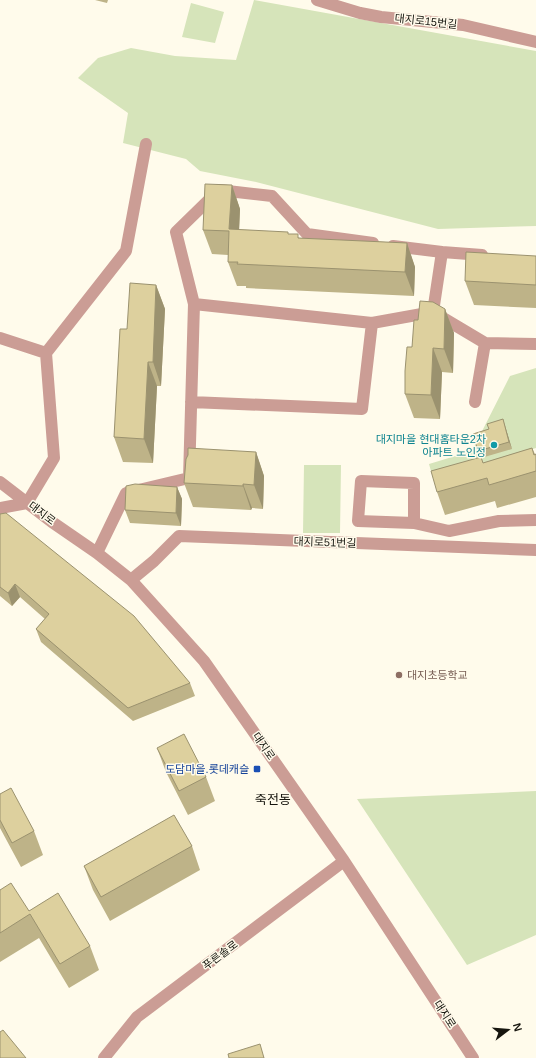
<svg xmlns="http://www.w3.org/2000/svg" width="536" height="1058" font-family="Helvetica,'Noto Sans KR',sans-serif">
<style>
.green{fill:#d6e4ba}
.lines{fill:none;stroke-linecap:round;stroke-linejoin:round}
.minor{stroke:#cb9d95;stroke-width:12}
.wall{fill:#beb388}
.shaded-wall{fill:#9b926f}
.building{fill:#ddd09e;stroke:#9b926f}
.culture-dot{fill:#0f9aa8;stroke:#fffbeb;stroke-width:1.5}
.education-dot{fill:#8d6e63;stroke:#fffbeb;stroke-width:1.5}
.transit-dot{fill:#1a4fb4;stroke:#fffbeb;stroke-width:1.5}
.labels{text-anchor:middle;dominant-baseline:central;stroke-width:3;stroke-linejoin:round;paint-order:stroke}
.street-label{font-size:11px;fill:#16150e;stroke:#fffbeb}
.culture-label{font-size:11px;fill:#0d838f;stroke:#fffbeb;text-anchor:end}
.education-label{font-size:11px;fill:#785e54;stroke:#fffbeb;text-anchor:start}
.transit-label{font-size:11px;fill:#164399;stroke:#fffbeb;text-anchor:end}
.quarter-label{font-size:13px;fill:#16150e;stroke:#fffbeb}
</style>
<rect width="100%" height="100%" fill="#fffbeb"/>
<path class="green" d="M254,0L536,51V226L438,229L256,182L200,171L186,159L123,143L128,113L78,78L98,58L131,48L175,56L236,60Z
M191,3L224,12L215,43L182,37Z
M536,368V448L433,478L429,464L472,451L510,376Z
M304,465H341L340,533H303Z
M536,791V935L467,965L357,799Z"/>
<g class="lines">
<path class="minor" d="M317,0L360,13L381,17L463,25L536,42
M393,246L442,252
M194,304L176,232L219,190L272,196L307,234L373,243
M433,312L442,252L482,255
M372,323L433,312L485,343L536,344
M0,338L46,353L54,458L27,503L0,508
M46,353L126,251L146,144
M475,402L485,343
M0,482L52,522L97,553L131,580L204,661L344,861L473,1058
M414,523V483L361,481L358,521L414,523L449,531L499,521L536,520
M97,553L126,493L189,478L194,304L372,323L362,409L191,402
M131,580L154,561L179,536L536,550
M104,1058L137,1017L344,861"/>
</g>
<path class="wall" d="M95,0H108L107,3Z
M232,185L240,209L239,230L288,234L300,238L407,243L415,267L414,296L246,288V286H237L228,262V255L212,254L203,230Z
M536,256V308L474,305L465,281Z
M156,285L165,309L161,386H157L153,463L123,462L114,437L127,329Z
M445,309L454,333L453,373L442,372L440,419L414,418L405,394L412,347L418,320Z
M503,419L512,449L481,458L483,463L532,448L535,454H536V497L497,508L495,501L445,515L437,492L480,457L478,451Z
M256,452L264,476L263,509L252,508L251,510L193,507L184,483Z
M177,487L182,499L181,526L130,523L125,510Z
M0,514L190,683L195,696L133,721L41,642L36,629L45,619L20,597L12,606L0,596Z
M157,748L206,777L215,801L188,815L166,772Z
M0,794L34,831L43,855L21,867L0,828Z
M192,846L200,870L110,921L93,890L84,866Z
M0,890L29,911L90,946L99,970L69,988L39,938L0,962Z"/>
<path class="shaded-wall" d="M232,185L240,209L238,254L229,229Z
M407,243L415,267L414,296L405,272Z
M156,285L165,309L161,386L153,362Z
M445,309L454,333L453,373L444,349Z
M433,348L442,372L440,419L431,395Z
M148,362L157,386L153,463L144,439Z
M503,419L505,426L512,449L509,442Z
M256,452L264,476L263,509L254,485Z
M243,484L252,508L251,510L243,486Z
M177,487L182,499L181,526L176,513Z
M15,584L20,597L12,606L8,593Z"/>
<path class="building" d="M205,184L232,185L229,229L288,232V234H298V238L407,243L405,272L237,264L238,262H228L229,231L203,230Z
M466,252L536,256V285L465,281Z
M130,283L156,285L153,362H148L144,439L114,437L120,329H127Z
M420,301L433,302L445,309L444,349L433,348L431,395L405,394V371L407,347H412L414,320H418Z
M503,419L509,442L478,451L473,434L489,429L487,424Z
M188,448L256,452L254,485L243,484V486L184,483L186,459L188,455Z
M532,448L534,455L536,454V471L489,485L487,478L437,492L431,471L481,457L483,463Z
M135,484L177,487L176,513L125,510L126,486Z
M6,513L134,616L190,683L128,708L36,629L49,614L15,584L8,593L0,587V514Z
M184,734L206,777L179,791L157,748Z
M11,788L34,831L12,843L0,820V794Z
M174,815L192,846L101,897L84,866Z
M11,883L29,911L58,893L90,946L60,964L30,914L0,933V890Z
M3,1030L26,1058H0V1032Z
M260,1044L264,1058H229L228,1054Z"/>
<circle class="culture-dot" cx="494" cy="445" r="4"/>
<circle class="education-dot" cx="399" cy="675" r="4"/>
<rect class="transit-dot" x="253" y="765" width="8" height="8" rx="2"/>
<g class="labels">
<g class="street-label">
<text transform="translate(426 21) rotate(6)">대지로15번길</text>
<text transform="translate(42 513) rotate(37)">대지로</text>
<text transform="translate(325 542) rotate(2)">대지로51번길</text>
<text transform="translate(264 746) rotate(55)">대지로</text>
<text transform="translate(220 955) rotate(-37)">푸른솔로</text>
<text transform="translate(445 1014) rotate(57)">대지로</text>
</g>
<g class="culture-label">
<text x="486" y="439">대지마을 현대홈타운2차<tspan x="486" dy="13">아파트 노인정</tspan></text>
</g>
<g class="education-label">
<text x="407" y="675">대지초등학교</text>
</g>
<g class="transit-label">
<text x="249" y="769">도담마을.롯데캐슬</text>
</g>
<g class="quarter-label">
<text x="273" y="799">죽전동</text>
</g>
</g>
<g transform="translate(508 1030) rotate(74)" stroke="#fffbeb" stroke-width="3" paint-order="stroke">
<path d="M0-3L7 15L0 10L-7 15Z" fill="#16150e"/>
<text y="-6" font-size="11" font-weight="bold" text-anchor="middle" fill="#16150e">N</text>
</g>
</svg>
